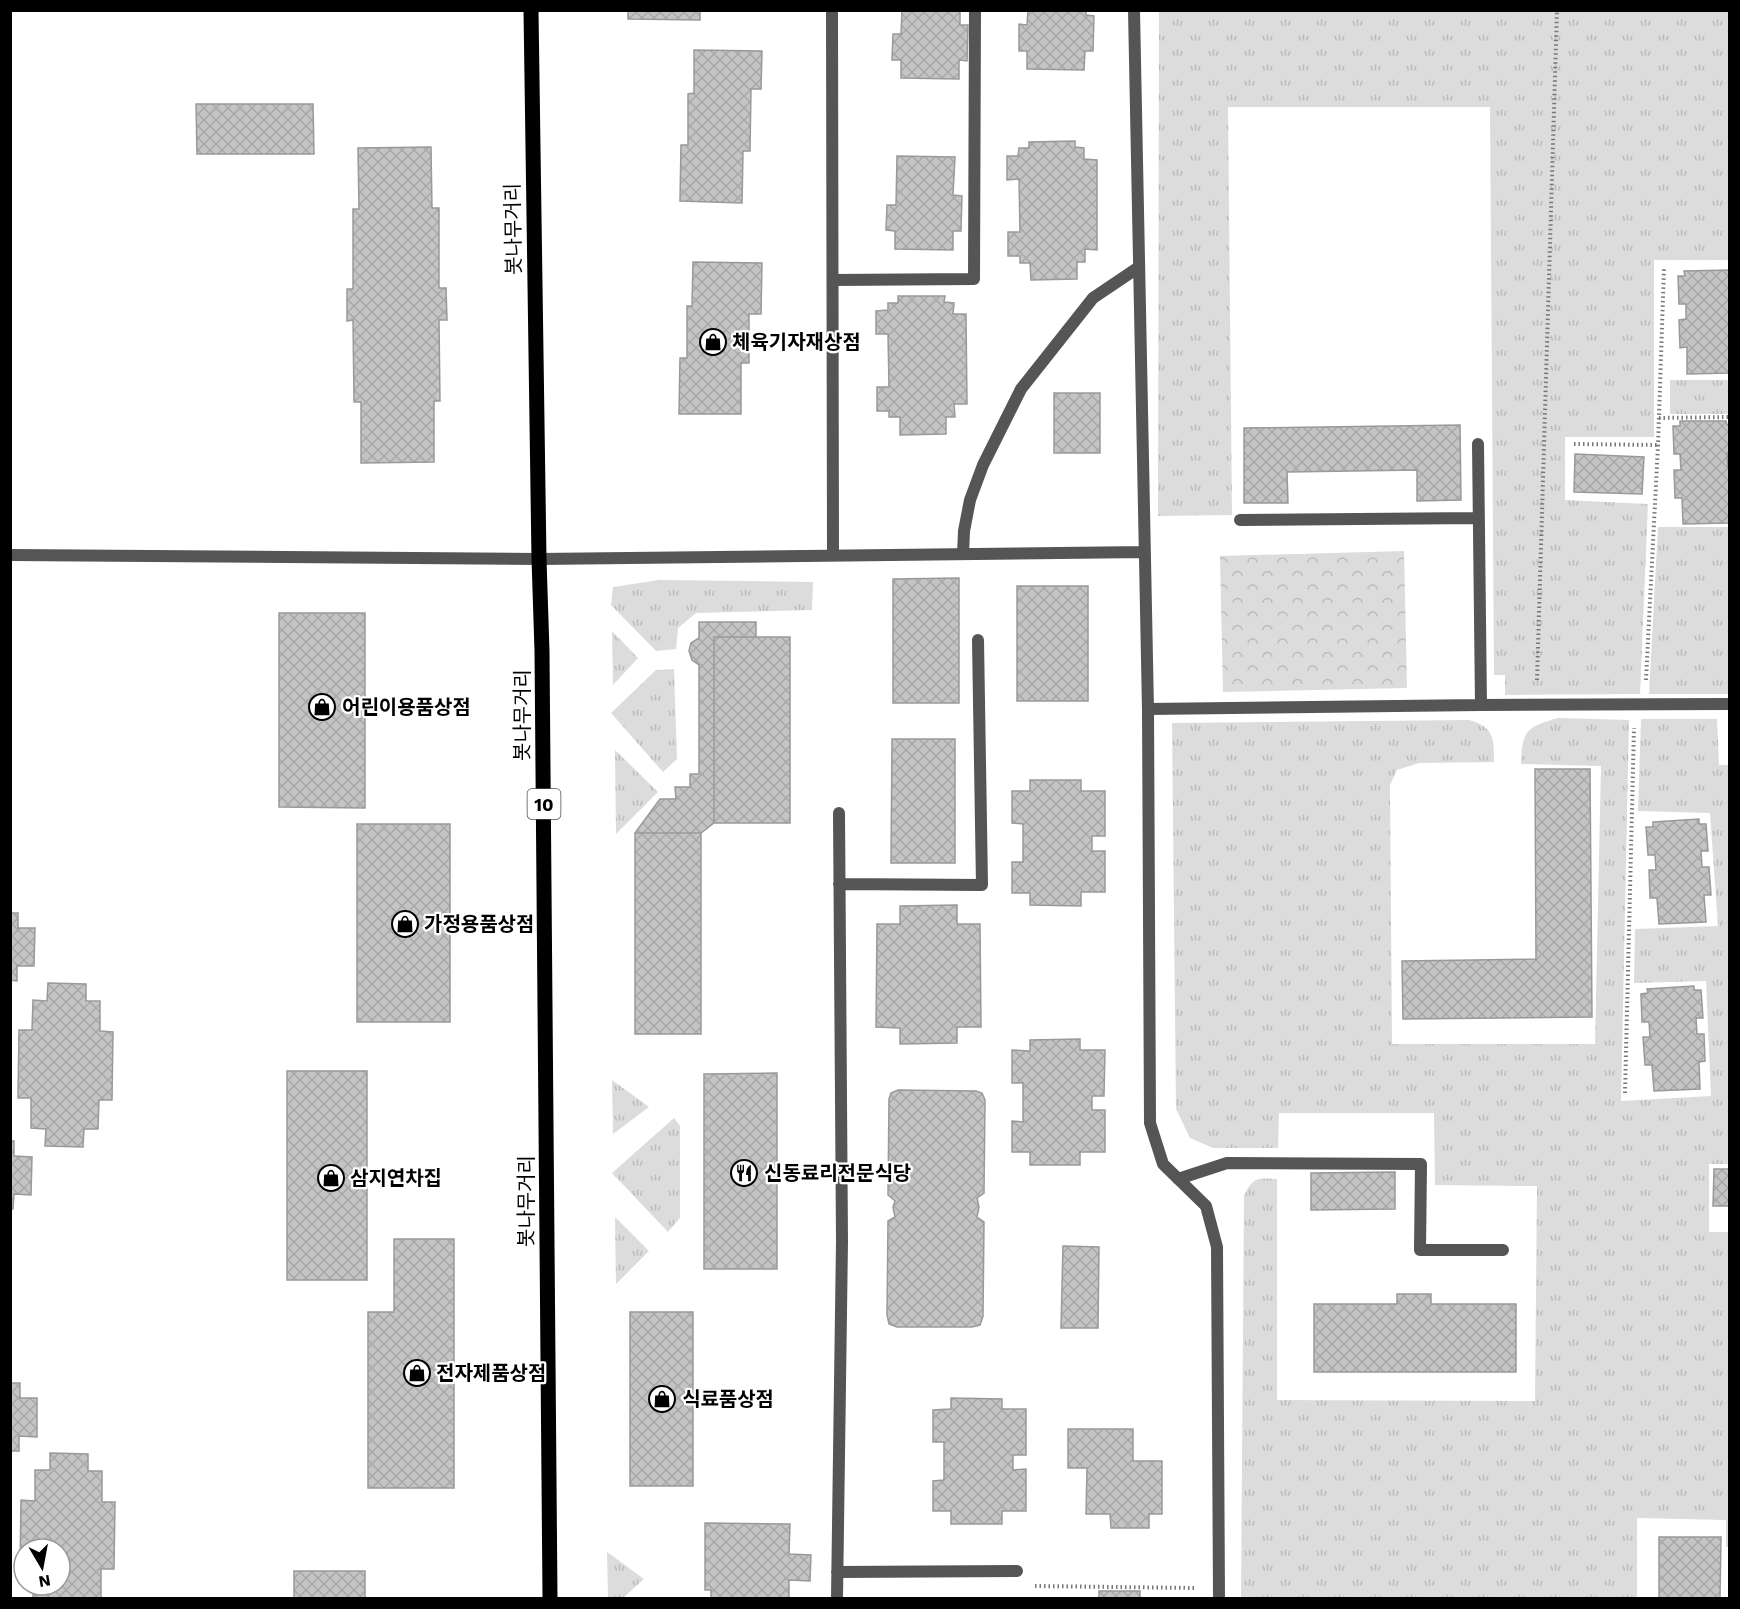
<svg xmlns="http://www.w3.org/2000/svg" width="1740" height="1609" font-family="'Work Sans','Noto Sans KR',sans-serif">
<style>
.grass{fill:url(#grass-tufts)}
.forest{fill:url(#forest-crowns)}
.building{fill:url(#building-cross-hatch);stroke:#999;stroke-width:1.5}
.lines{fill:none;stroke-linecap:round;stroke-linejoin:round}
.path{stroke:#777;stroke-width:4;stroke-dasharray:1.5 3;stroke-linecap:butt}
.lane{stroke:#555;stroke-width:12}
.street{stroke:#555;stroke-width:12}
.primary{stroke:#000;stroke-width:15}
.labels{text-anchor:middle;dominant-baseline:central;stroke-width:4.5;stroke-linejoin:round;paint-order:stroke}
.shield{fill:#fff;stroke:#4c4c4c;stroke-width:1.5}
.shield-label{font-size:18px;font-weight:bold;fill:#000}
.street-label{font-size:20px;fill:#000;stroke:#fff}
.poi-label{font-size:20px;font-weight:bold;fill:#000;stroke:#fff;text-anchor:start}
</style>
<defs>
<pattern id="grass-tufts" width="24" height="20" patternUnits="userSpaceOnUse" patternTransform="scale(1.5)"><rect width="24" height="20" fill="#dcdcdc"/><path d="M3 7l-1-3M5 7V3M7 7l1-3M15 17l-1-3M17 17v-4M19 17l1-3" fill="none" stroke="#bbb"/></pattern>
<pattern id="forest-crowns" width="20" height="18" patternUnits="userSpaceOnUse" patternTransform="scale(1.5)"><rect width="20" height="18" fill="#dcdcdc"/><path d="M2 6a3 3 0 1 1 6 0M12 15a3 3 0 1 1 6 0" fill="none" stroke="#bbb"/></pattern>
<pattern id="building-cross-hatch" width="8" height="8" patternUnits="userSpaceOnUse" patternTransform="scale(1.5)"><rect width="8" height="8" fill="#c4c4c4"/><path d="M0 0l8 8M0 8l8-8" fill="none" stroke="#a7a7a7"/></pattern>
</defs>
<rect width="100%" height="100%" fill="#fff"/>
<path class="grass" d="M1159,11H1729V260H1654V437H1565V500L1648,504L1640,694L1505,695V675H1494L1490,107H1228L1232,515L1158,516Z
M1670,380H1729V414H1670Z
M1658,527H1729V694H1649Z
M659,580L813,582L812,610L696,613L678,628L676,649L656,651L611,605L613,587Z
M612,631L638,658L613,685Z
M674,669L677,759L663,772L611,713L656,670Z
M1558,718L1629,720L1621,1101L1711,1096L1706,981L1634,983L1635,929L1718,926L1710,813L1638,811L1641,719H1717L1719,765H1729V1164H1709V1232H1729V1547H1726V1520L1637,1518V1598H1241L1244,1196C1253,1177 1257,1178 1277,1179V1400L1535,1401L1537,1186L1435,1185L1434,1113H1279L1278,1148H1213L1190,1138L1176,1109L1172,723L1469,720C1494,727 1494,738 1494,762L1419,763L1397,770L1390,785L1392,1044H1595L1601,766L1521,764C1522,731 1526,727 1558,718Z
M615,750L658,792L616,834Z
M612,1080L649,1107L613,1134Z
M674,1118L680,1126V1218L668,1232L612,1173Z
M615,1217L649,1251L616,1284Z
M607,1552L644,1579L623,1598H608Z"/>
<path class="forest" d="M1404,551L1407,688L1223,692L1220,556Z"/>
<path class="building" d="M628,10H700V20L628,19Z
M902,10H960V25H968L967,61L959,60V79L901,78V60H892L893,34H901Z
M1028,10H1086V15L1094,16L1093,51H1085L1084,70L1027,69V51H1019V24L1027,25Z
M694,50L762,51L761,89H751L750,151H743L742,203L680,201L681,145H688V94L694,93Z
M196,104H313L314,154H197Z
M1075,141V147L1084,148V159L1097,160V250L1085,249V262H1077V279L1031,280L1030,263H1020V256H1008V232H1020L1019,179L1007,180V156H1018L1019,148H1029V142Z
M431,147L432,208H439V288H446L447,320H439L440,401H434V462L361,463V402H354L353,320L347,321V289H353V209H359L358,148Z
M897,156L955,157L953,195L962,196L961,231H953V250L895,249V231L886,230L887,205H896Z
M693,262L762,263L761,314H749V363H741V414H679L680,358H687V306H692Z
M1730,270V373L1687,374V347L1680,348L1679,320L1686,319V304H1679L1678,276H1685L1684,271Z
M898,296H945L944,302L954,303L953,314H966L967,404H954L955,417H946V434L900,435V417H889V411H877V387H889L888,334H876V311L888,310V303H898Z
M1054,393H1100V453H1054Z
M1680,421H1726L1727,425H1730V453H1727L1728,468H1730L1729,523L1683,524L1682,498H1675L1674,470H1681L1680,454H1674L1673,426H1680Z
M1460,425L1461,500L1417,501V470L1287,472L1288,503H1244V428Z
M1575,454L1644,457L1642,494L1574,492Z
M959,578V703H893V579Z
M1017,586H1088V701H1017Z
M279,613H365V808L279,807Z
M699,622H756V637H714V823L701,833H635L660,799H676L675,787H690V774H699V665L692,660L689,651L691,643L699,638Z
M714,637H790V823H714Z
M892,739H955V863H891Z
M1535,769H1590L1592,1017L1403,1019L1402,961L1536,959Z
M1030,780H1081V791H1105V836H1092V851H1105V892H1081V906L1030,905V893H1012V862H1023V824L1012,823V791H1030Z
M1699,819V824H1706L1708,851H1701L1702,867H1709L1711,895H1704L1706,922L1659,924L1657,898H1650L1649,870H1656L1655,855H1648L1646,827H1653V822Z
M357,824H450V1022H357Z
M635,833H701V1034H635Z
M957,905V924H980L981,1027H957V1043L900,1044V1028L876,1027L877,924H900V906Z
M10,913H18V928H35L34,966H17V981L10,980Z
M48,983L86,984V1001H100V1031L113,1032L112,1100H99L98,1129H84L83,1147L45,1146L46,1129L31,1128V1098H18L19,1030H32L33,1000L47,1001Z
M1694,986V990H1701L1703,1018H1696L1697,1034H1704L1705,1061L1699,1062L1700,1089L1654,1091L1652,1065H1645L1643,1037H1650L1649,1022H1642L1641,994L1648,993L1647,989Z
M1080,1039V1050H1105L1104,1096H1092V1110H1105V1152H1080V1165H1030V1152H1012V1121L1023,1122V1083H1012V1050L1030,1051V1040Z
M287,1071H367V1280H287Z
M777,1073V1269H704V1074Z
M898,1090L976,1091L982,1093L985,1100L984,1193L977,1198L979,1207L977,1217L984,1222L983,1316L980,1325L972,1327H897L889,1324L887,1315L888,1221L895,1217L893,1207L895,1201L888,1195L889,1099L891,1093Z
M10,1141H14V1156L32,1157L31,1195L14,1194L13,1209H10Z
M1714,1169H1730V1206H1713Z
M1395,1172V1209L1311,1210V1173Z
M394,1239H454V1488H368V1312H394Z
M1063,1246L1099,1247L1098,1328H1061Z
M1397,1294H1431V1304H1516V1372H1314V1304H1397Z
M630,1312H693V1486H630Z
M10,1383H20V1398H37V1437L19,1436V1451H10Z
M951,1398L1002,1399V1409H1026V1455H1013V1470L1026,1469V1511H1002V1524H951V1511H933V1481L944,1480V1442H933V1410L951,1409Z
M1068,1429H1133V1461H1162V1514H1149V1528H1111L1110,1514H1086L1087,1468H1068Z
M50,1453L88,1454V1471H102V1502H115L114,1569H101V1598H33V1585H60V1549H24V1568H20L21,1500L35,1501V1470H50Z
M705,1523L790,1524L789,1554L811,1555L810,1581L789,1580V1598H711V1590H705Z
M1659,1537H1721L1720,1598H1659Z
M294,1571H365V1598H294Z
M1099,1591H1140V1598H1099Z"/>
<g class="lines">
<path class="path" d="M1659,418L1730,417
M1574,444L1658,445
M1537,680L1557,10
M1646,680L1658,445L1664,268
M1625,1093L1634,728
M1035,1586L1195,1588"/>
<path class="lane" d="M1478,444L1481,705
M1240,520L1478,518
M1148,709L1481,705L1730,704"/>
<path class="street" d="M832,10L833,555
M1134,10L1148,709L1150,1123L1163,1164L1206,1206L1217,1247L1219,1598
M833,280L974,279L975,10
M963,554L964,531L970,500L983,465L1021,389L1093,298L1139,267
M10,555L539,559L1145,552
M839,884L982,885L978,640
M1178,1179L1227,1163L1421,1164L1420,1250H1503
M837,1572L1017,1571
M837,1598L842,1241L839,813"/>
<path class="primary" d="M531,10L539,559L542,651L550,1598"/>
</g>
<defs>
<symbol id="shop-ring" viewBox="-11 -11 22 22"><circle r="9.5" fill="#fff" stroke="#000" stroke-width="1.5"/><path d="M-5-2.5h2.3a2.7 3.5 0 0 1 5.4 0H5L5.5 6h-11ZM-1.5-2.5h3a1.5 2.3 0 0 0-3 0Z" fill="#000"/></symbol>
<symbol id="restaurant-ring" viewBox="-11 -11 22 22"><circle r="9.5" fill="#fff" stroke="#000" stroke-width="1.5"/><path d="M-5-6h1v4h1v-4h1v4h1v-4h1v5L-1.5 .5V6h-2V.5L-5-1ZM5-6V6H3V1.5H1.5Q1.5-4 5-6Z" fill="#000"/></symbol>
</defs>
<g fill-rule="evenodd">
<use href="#shop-ring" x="698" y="327" width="30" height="30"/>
<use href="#shop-ring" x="307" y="692" width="30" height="30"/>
<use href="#shop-ring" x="390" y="909" width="30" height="30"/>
<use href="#restaurant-ring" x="729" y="1158" width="30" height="30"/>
<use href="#shop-ring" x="316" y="1163" width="30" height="30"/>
<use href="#shop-ring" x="402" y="1358" width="30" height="30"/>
<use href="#shop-ring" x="647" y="1384" width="30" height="30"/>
</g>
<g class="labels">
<rect class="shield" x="527.5" y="789" width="33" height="30" rx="4.5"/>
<g class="shield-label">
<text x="544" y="804">10</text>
</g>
<g class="street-label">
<text transform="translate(513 229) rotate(-91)">봇나무거리</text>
<text transform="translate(522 715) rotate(-90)">봇나무거리</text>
<text transform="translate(526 1201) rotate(-90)">봇나무거리</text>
</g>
<g class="poi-label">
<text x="732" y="342">체육기자재상점</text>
<text x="342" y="707">어린이용품상점</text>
<text x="424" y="924">가정용품상점</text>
<text x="764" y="1173">신동료리전문식당</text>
<text x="350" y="1178">삼지연차집</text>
<text x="436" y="1373">전자제품상점</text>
<text x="682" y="1399">식료품상점</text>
</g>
</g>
<rect width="1740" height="1609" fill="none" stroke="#000000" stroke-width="24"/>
<g transform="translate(42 1567) rotate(170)"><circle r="28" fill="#ffffff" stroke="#999999" stroke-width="1.5"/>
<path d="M0-4.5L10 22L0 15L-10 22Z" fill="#000000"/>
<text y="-9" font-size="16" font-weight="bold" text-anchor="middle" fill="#000000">N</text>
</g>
</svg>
